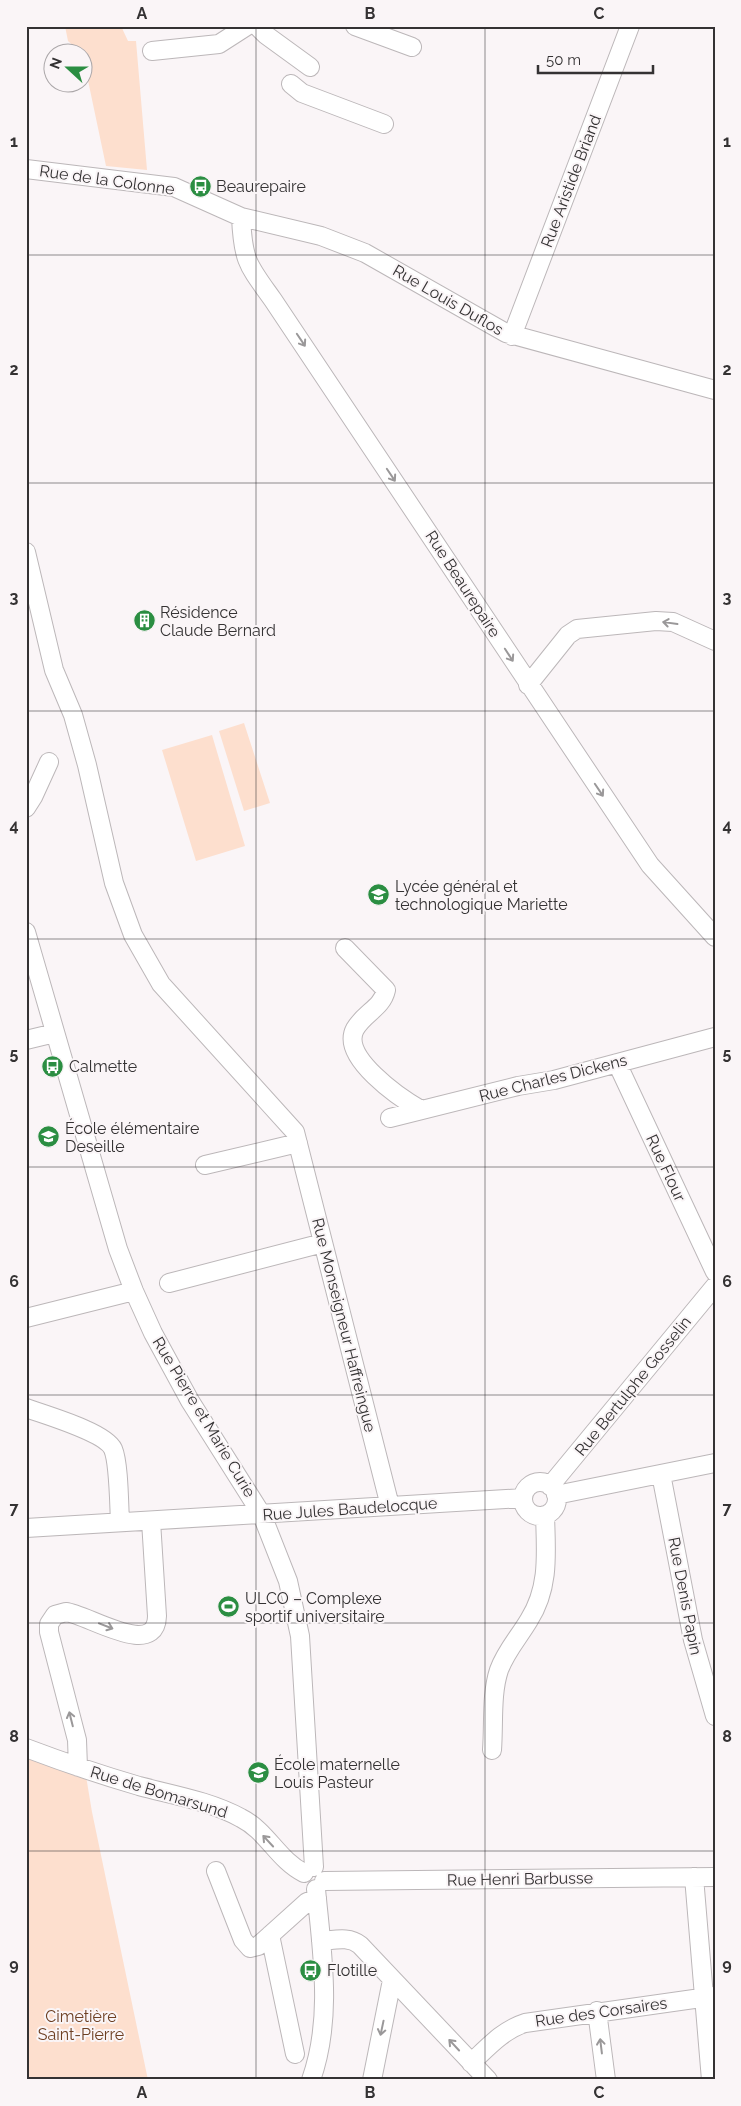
<svg xmlns="http://www.w3.org/2000/svg" width="741" height="2106" font-family="Raleway,sans-serif">
<style>
.green{fill:#fddfce}
.lines{fill:none;stroke-linecap:round;stroke-linejoin:round}
.minor-casing{stroke:#bcb7b9;stroke-width:20}
.minor{stroke:#fff;stroke-width:18}
.oneway{stroke:#9a9899}
.grid{fill:none;stroke:#343233;stroke-width:1;stroke-opacity:0.55}
.labels{text-anchor:middle;dominant-baseline:central;stroke-width:4;stroke-linejoin:round;paint-order:stroke}
.street-label{font-size:16px;fill:#343233;stroke:#faf5f7}
.poi-label{font-size:16px;fill:#343233;stroke:#faf5f7;text-anchor:start}
.park-label{font-size:16px;fill:#6d3f22;stroke:#faf5f7}
.neatline{fill:none;stroke:#343233;stroke-width:2}
.grid-label{font-size:16px;text-anchor:middle;font-weight:bold;fill:#343233}
</style>
<rect width="100%" height="100%" fill="#faf5f7"/>
<path class="green" d="M65,26H121L128,41H136L147,170L106,166L82,52H80L68,41Z
M244,723L270,803L244,811L219,731Z
M212,735L245,846L196,861L162,750Z
M26,1754L86,1776L92,1812L148,2080H26Z"/>
<g class="lines">
<defs>
<path id="minor" d="M257,26L266,35L310,67
M355,26L412,47
M152,51L219,44L247,26
M291,84L302,93L384,124
M26,169L174,187L241,217L321,236L365,253L506,333L715,390
M241,217C243,262 248,265 273,300L650,865L715,937
M512,336L630,26
M26,552L54,670L73,715L87,765L114,883L133,935L161,984L295,1132L390,1506
M528,685L568,635L577,629L656,621L673,622L715,641
M26,808L33,797L49,762
M26,932L118,1249L134,1291L153,1333L190,1401L262,1515L288,1581L300,1636L314,1867
M345,948L386,990C382,1008 364,1013 355,1029C340,1057 400,1098 421,1110
M26,1040L55,1033
M617,1063L715,1272
M390,1118L518,1086L554,1080L715,1037
M205,1165L298,1143
M169,1283L323,1243
M26,1318L134,1291
M26,1408C45,1415 105,1432 113,1449C119,1463 119,1505 120,1522
M661,1474L693,1640L715,1716
M523 1499a17 17 0 1 1 34 0a17 17 0 1 1-34 0Z
M550,1486L715,1286
M556,1495L715,1463
M26,1528L523,1498
M26,1748C63,1762 101,1775 139,1786C173,1795 210,1801 241,1818C267,1831 278,1860 304,1873
M492,1750C494,1724 491,1694 499,1670C506,1651 519,1637 529,1620C550,1587 546,1552 545,1515
M78,1767L77,1740L49,1632V1624L55,1615L66,1612C87,1614 156,1660 157,1616L151,1521
M216,1871L243,1940L250,1948L258,1946L307,1902L317,1898
M694,1877L711,2080
M324,1881L715,1877
M270,1935L295,2054
M321,1941C335,1940 349,1936 360,1945L488,2080
M597,2011L606,2080
M471,2063C488,2047 503,2030 525,2023L715,1996
M311,2080C333,2018 322,1953 316,1889
M372,2080L392,1980"/>
</defs>
<use href="#minor" class="minor-casing"/>
<use href="#minor" class="minor"/>
</g>
<defs><path id="oneway-shaft" d="M-6 0H5M1.5-3L5.5 0L1.5 3" fill="none" stroke-width="1.6" stroke-linecap="round" stroke-linejoin="round" transform="scale(1.25)"/></defs>
<g class="oneway">
<use href="#oneway-shaft" transform="translate(301 340) rotate(56)"/>
<use href="#oneway-shaft" transform="translate(391 475) rotate(56)"/>
<use href="#oneway-shaft" transform="translate(670 623) rotate(-172)"/>
<use href="#oneway-shaft" transform="translate(509 655) rotate(57)"/>
<use href="#oneway-shaft" transform="translate(599 790) rotate(56)"/>
<use href="#oneway-shaft" transform="translate(106 1626) rotate(21)"/>
<use href="#oneway-shaft" transform="translate(71 1719) rotate(-104)"/>
<use href="#oneway-shaft" transform="translate(268 1841) rotate(-133)"/>
<use href="#oneway-shaft" transform="translate(382 2028) rotate(102)"/>
<use href="#oneway-shaft" transform="translate(454 2045) rotate(-133)"/>
<use href="#oneway-shaft" transform="translate(601 2046) rotate(-97)"/>
</g>
<path class="grid" d="M256,26V2080M485,26V2080M26,255H715M26,483H715M26,711H715M26,939H715M26,1167H715M26,1395H715M26,1623H715M26,1851H715"/>
<defs>
<symbol id="bus-disc" viewBox="-11 -11 22 22"><circle r="9.5" fill="#2b8e42" stroke="#faf5f7"/><path d="M-5-6H5V4H4V6H2V4H-2V6H-4V4H-5ZM-3.5-4V0h7V-4ZM-3.5 1.2v1.5H-2V1.2ZM2 1.2v1.5H3.5V1.2Z" fill="#fff"/></symbol>
<symbol id="building-disc" viewBox="-11 -11 22 22"><circle r="9.5" fill="#2b8e42" stroke="#faf5f7"/><path d="M-4-6H4V6H1V3H-1V6H-4ZM-2.5-4.3h1.7v1.8h-1.7ZM.8-4.3h1.7v1.8H.8ZM-2.5-1h1.7V.8h-1.7ZM.8-1h1.7V.8H.8Z" fill="#fff"/></symbol>
<symbol id="school-disc" viewBox="-11 -11 22 22"><circle r="9.5" fill="#2b8e42" stroke="#faf5f7"/><path d="M0-5L7-2L0 1L-7-2ZM-4 1L0 2.5L4 1V4Q0 6-4 4Z" fill="#fff"/></symbol>
<symbol id="stadium-disc" viewBox="-11 -11 22 22"><circle r="9.5" fill="#2b8e42" stroke="#faf5f7"/><path d="M0-5a6.5 5 0 1 0 0 10a6.5 5 0 1 0 0-10ZM-3.5-1.8h7v3.6h-7Z" fill="#fff"/></symbol>
</defs>
<g fill-rule="evenodd">
<use href="#bus-disc" x="188" y="174" width="25" height="25"/>
<use href="#building-disc" x="132" y="608" width="25" height="25"/>
<use href="#school-disc" x="366" y="882" width="25" height="25"/>
<use href="#bus-disc" x="40" y="1054" width="25" height="25"/>
<use href="#school-disc" x="36" y="1124" width="25" height="25"/>
<use href="#stadium-disc" x="216" y="1594" width="25" height="25"/>
<use href="#school-disc" x="246" y="1760" width="25" height="25"/>
<use href="#bus-disc" x="298" y="1958" width="25" height="25"/>
</g>
<g class="labels">
<g class="street-label">
<text transform="translate(107 180) rotate(8)">Rue de la Colonne</text>
<text transform="translate(571 181) rotate(-69)">Rue Aristide Briand</text>
<text transform="translate(448 300) rotate(30)">Rue Louis Duflos</text>
<text transform="translate(463 584) rotate(57)">Rue Beaurepaire</text>
<text transform="translate(553 1078) rotate(-14)">Rue Charles Dickens</text>
<text transform="translate(666 1168) rotate(65)">Rue Flour</text>
<text transform="translate(344 1325) rotate(76)">Rue Monseigneur Haffreingue</text>
<text transform="translate(633 1386) rotate(-51)">Rue Bertulphe Gosselin</text>
<text transform="translate(204 1417) rotate(59)">Rue Pierre et Marie Curie</text>
<text transform="translate(350 1509) rotate(-4)">Rue Jules Baudelocque</text>
<text transform="translate(685 1596) rotate(79)">Rue Denis Papin</text>
<text transform="translate(159 1792) rotate(17)">Rue de Bomarsund</text>
<text transform="translate(520 1879) rotate(-1)">Rue Henri Barbusse</text>
<text transform="translate(601 2012) rotate(-8)">Rue des Corsaires</text>
</g>
<g class="poi-label">
<text x="216" y="186">Beaurepaire</text>
<text x="160" y="612">Résidence<tspan x="160" dy="18">Claude Bernard</tspan></text>
<text x="395" y="886">Lycée général et<tspan x="395" dy="18">technologique Mariette</tspan></text>
<text x="69" y="1066">Calmette</text>
<text x="65" y="1128">École élémentaire<tspan x="65" dy="18">Deseille</tspan></text>
<text x="245" y="1598">ULCO – Complexe<tspan x="245" dy="18">sportif universitaire</tspan></text>
<text x="274" y="1764">École maternelle<tspan x="274" dy="18">Louis Pasteur</tspan></text>
<text x="327" y="1970">Flotille</text>
</g>
<g class="park-label">
<text x="81" y="2016">Cimetière<tspan x="81" dy="18">Saint-Pierre</tspan></text>
</g>
</g>
<rect width="741" height="2106" fill="none" stroke="#faf5f7" stroke-width="55"/>
<g transform="translate(68 68) rotate(291)"><circle r="24" fill="#faf5f7" stroke="#aba7a9"/>
<path d="M0-4L9 19L0 12L-9 19Z" fill="#2b8e42"/>
<text y="-8" font-size="14" font-weight="bold" text-anchor="middle" fill="#343233">N</text>
</g>
<path d="M538 65v8h115v-8" fill="none" stroke="#343233" stroke-width="2.5"/>
<text x="546" y="65" font-size="15" fill="#343233" stroke="#faf5f7" stroke-width="4" paint-order="stroke">50 m</text>
<rect x="28" y="28" width="686" height="2050" class="neatline"/>
<g class="grid-label">
<text x="142" y="19">A</text>
<text x="370" y="19">B</text>
<text x="599" y="19">C</text>
<text x="14" y="147">1</text>
<text x="727" y="147">1</text>
<text x="14" y="375">2</text>
<text x="727" y="375">2</text>
<text x="14" y="603">3</text>
<text x="727" y="603">3</text>
<text x="14" y="831">4</text>
<text x="727" y="831">4</text>
<text x="14" y="1059">5</text>
<text x="727" y="1059">5</text>
<text x="14" y="1287">6</text>
<text x="727" y="1287">6</text>
<text x="14" y="1514">7</text>
<text x="727" y="1514">7</text>
<text x="14" y="1742">8</text>
<text x="727" y="1742">8</text>
<text x="14" y="1970">9</text>
<text x="727" y="1970">9</text>
<text x="142" y="2098">A</text>
<text x="370" y="2098">B</text>
<text x="599" y="2098">C</text>
</g>
</svg>
